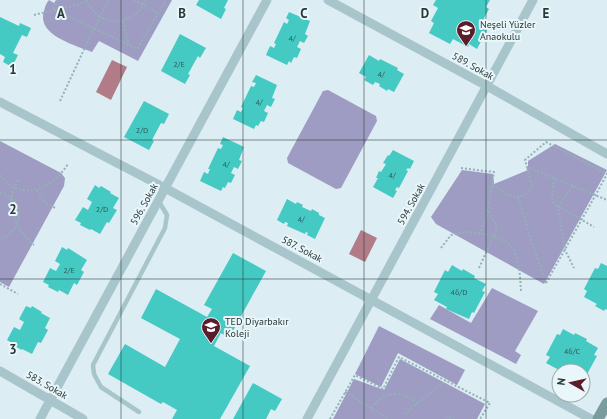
<svg xmlns="http://www.w3.org/2000/svg" width="607" height="419" font-family="'PT Sans',sans-serif">
<style>
.green{fill:#9e9cc2}
.water{fill:#b17b88}
.building{fill:#44c9c3}
.lines{fill:none;stroke-linecap:round;stroke-linejoin:round}
.path{stroke:#92b2b7;stroke-width:2;stroke-dasharray:2 2;stroke-linecap:butt}
.service{stroke:#a8c5cb;stroke-width:4.5}
.minor{stroke:#a8c5cb;stroke-width:9}
.secondary{stroke:#799c9f;stroke-width:11}
.grid{fill:none;stroke:#283738;stroke-width:1;stroke-opacity:0.55}
.labels{text-anchor:middle;dominant-baseline:central;stroke-width:4;stroke-linejoin:round;paint-order:stroke}
.number-label{font-size:8px;fill:#2f5c5b}
.poi-label{font-size:10px;fill:#283738;stroke:#e9f6fa;text-anchor:start}
.street-label{font-size:10px;fill:#283738;stroke:#e9f6fa}
.grid-label{font-size:13px;text-anchor:middle;font-weight:bold;fill:#283738;stroke:#e9f6fa;stroke-width:4;stroke-linejoin:round;paint-order:stroke}
</style>
<rect width="100%" height="100%" fill="#dcedf3"/>
<path class="green" d="M49,0L54,3L56,0H172L138,61L99,41L92,52C75,45 36,35 44,11C45,7 46,3 49,0Z
M328,90L376,116L377,121L341,188L336,189L288,163L287,158L323,91Z
M0,141L61,173L65,178L64,186L9,287L0,282Z
M555,144L607,170L544,284L436,224L431,217L462,170L493,174L494,184L528,170V161Z
M492,288L538,311L515,351L521,355L516,364L430,319L439,305L471,323Z
M379,326L465,370L457,385L398,353L381,387L355,374Z
M400,359L485,404L477,419H333L354,379L384,390Z"/>
<path class="water" d="M112,60L127,67L111,100L96,92Z
M361,230L377,238L365,262L349,254Z"/>
<path class="building" d="M199,0H228L224,8L226,9L221,19L196,5Z
M436,0H490L486,7L489,9L481,24L488,28L477,49L469,44L468,47L453,39L450,44L429,33L434,23L431,21L438,8L433,5Z
M289,12L310,21L305,34L308,36L304,43L300,41L297,47L301,49L297,58L294,57L291,63L289,61L287,65L266,55L270,46L274,48L276,44L274,43L284,22L287,24L289,20L286,18Z
M0,17L19,26L20,23L31,28L27,37L22,35L13,53L18,55L12,67L3,62L5,57L0,54Z
M180,34L206,48L200,58L198,56L188,74L190,75L185,84L161,71Z
M369,55L379,61L380,59L398,68L397,70L404,74L394,92L388,89L387,91L379,86L380,84L375,82L373,85L364,80L366,77L359,73Z
M256,75L277,85L272,98L275,99L271,107L267,105L264,111L268,113L264,122L261,121L258,126L256,125L254,129L233,119L237,110L241,112L243,108L241,107L251,86L254,87L256,83L252,82Z
M144,101L169,114L164,124L161,123L152,140L154,141L149,150L124,137Z
M223,137L244,147L239,160L242,161L238,169L234,167L231,173L235,175L231,183L228,182L225,188L223,187L221,191L200,181L204,172L208,174L210,169H208L218,148L221,149L223,145L220,144Z
M393,150L414,161L410,169L408,168L406,170L408,171L399,188L397,187L395,190L397,191L393,198L373,187L378,178H376L379,171L381,172L386,164L383,163L388,155L389,156Z
M95,185L99,188L101,186L111,192L110,193L119,198L113,208L117,210L109,223L107,222L100,234L91,229L90,230L80,225L81,223L75,220L83,207L88,210L92,202L87,199Z
M287,199L296,204L297,202L303,205L302,207L311,211L312,209L319,213V215L325,218L315,239L307,235L308,233L306,232L305,234L287,226L288,223L285,222L284,224L277,220Z
M62,247L67,250L68,248L87,260L81,270L84,272L77,285L74,283L68,295L59,290L58,292L48,287L49,285L43,282L50,268L56,271L60,264L55,261Z
M233,253L266,271L229,338L221,333L214,346L250,366L220,419H172L177,410L163,402L161,404L108,374L125,344L165,367L180,339L141,318L156,289L207,317L212,309L204,305Z
M601,263L607,266V310L605,309L604,311L595,306L597,304L584,297L587,291L584,289L595,268L598,269Z
M452,265L462,271L463,269L475,276L474,278L486,284L482,291L485,292L474,313L472,312L469,319L446,309L447,307L434,300L438,294L434,292L445,270L448,272Z
M26,306L31,308L32,306L42,312L41,313L50,318L45,328L48,330L41,343L38,342L32,354L22,349V350L12,345V343L7,340L14,327L20,330L24,322L19,319Z
M563,329L574,335L575,333L587,339L586,341L598,348L594,355L597,356L586,376L584,375L583,377V371H558L559,370L546,363L550,357L546,355L557,334L560,335Z
M253,383L282,399L275,411L271,409L266,419H233Z"/>
<g class="lines">
<path class="path" d="M58,0L53,9L137,49L166,0
M86,0C98,28 134,28 146,0
M134,0L158,13
M34,15L87,2
M123,21L129,45
M60,101L94,28L109,0
M461,168L494,172L488,210L480,234
M0,175C21,203 52,189 68,164
M554,178L552,199L554,204L594,227
M18,180C4,206 14,227 34,245
M492,185C506,194 521,206 532,186L527,167
M573,186L558,207L565,250L574,268
M37,190L45,202L55,208
M0,193C26,199 25,231 0,239
M518,197L530,237L546,283
M441,248L451,235C457,234 463,232 469,232C483,233 507,237 514,251C520,263 520,278 521,291
M479,268L496,231V225L488,210
M546,283C566,247 587,211 607,174L546,142L525,160L527,167L607,200
M0,284L18,294
M345,392L387,418
M371,408C385,391 400,389 417,403
M405,414L417,403L446,381
M445,416L453,419
M330,419L355,375L383,389L399,357L490,403L480,419"/>
<path class="service" d="M139,412L101,387L94,374L93,365L165,228L167,215L158,200"/>
<path class="minor" d="M328,0L487,86L607,154
M0,102L165,188L591,419
M0,371L83,419
M40,419L267,0
M307,419L533,0"/>
<path class="secondary" d="M598,419L607,403"/>
</g>
<path class="grid" d="M121,0V419M243,0V419M364,0V419M486,0V419M0,140H607M0,279H607"/>
<defs>
<symbol id="school-pin" viewBox="-11 -11 22 30"><path d="M0 17L-7.5 6A9.5 9.5 0 1 1 7.5 6Z" fill="#5b1d2a" stroke="#e9f6fa"/><path d="M0-5L7-2L0 1L-7-2ZM-4 1L0 2.5L4 1V4Q0 6-4 4Z" fill="#fff"/></symbol>
</defs>
<g fill-rule="evenodd">
<use href="#school-pin" x="455" y="19" width="22" height="30"/>
<use href="#school-pin" x="200" y="316" width="22" height="30"/>
</g>
<g class="labels">
<g class="number-label">
<text x="292" y="38">4/</text>
<text x="179" y="64">2/E</text>
<text x="381" y="74">4/</text>
<text x="259" y="102">4/</text>
<text x="142" y="130">2/D</text>
<text x="226" y="164">4/</text>
<text x="392" y="175">4/</text>
<text x="102" y="209">2/D</text>
<text x="301" y="219">4/</text>
<text x="69" y="270">2/E</text>
<text x="459" y="292">46/D</text>
<text x="572" y="351">46/C</text>
</g>
<g class="poi-label">
<text x="480" y="24">Neşeli Yüzler<tspan x="480" dy="12">Anaokulu</tspan></text>
<text x="225" y="321">TED Diyarbakır<tspan x="225" dy="12">Koleji</tspan></text>
</g>
<g class="street-label">
<text transform="translate(473 66) rotate(29)">589. Sokak</text>
<text transform="translate(144 204) rotate(-61)">596. Sokak</text>
<text transform="translate(411 204) rotate(-61)">594. Sokak</text>
<text transform="translate(302 249) rotate(28)">587. Sokak</text>
<text transform="translate(47 385) rotate(30)">583. Sokak</text>
</g>
</g>
<g class="grid-label">
<text x="61" y="18">A</text>
<text x="182" y="18">B</text>
<text x="304" y="18">C</text>
<text x="425" y="18">D</text>
<text x="546" y="18">E</text>
<text x="13" y="74">1</text>
<text x="13" y="214">2</text>
<text x="13" y="354">3</text>
</g>
<g transform="translate(571 383) rotate(278)"><circle r="19" fill="#e9f6fa" stroke="#9caaac"/>
<path d="M0-3L7 15L0 10L-7 15Z" fill="#5b1d2a"/>
<text y="-6" font-size="11" font-weight="bold" text-anchor="middle" fill="#283738">N</text>
</g>
</svg>
